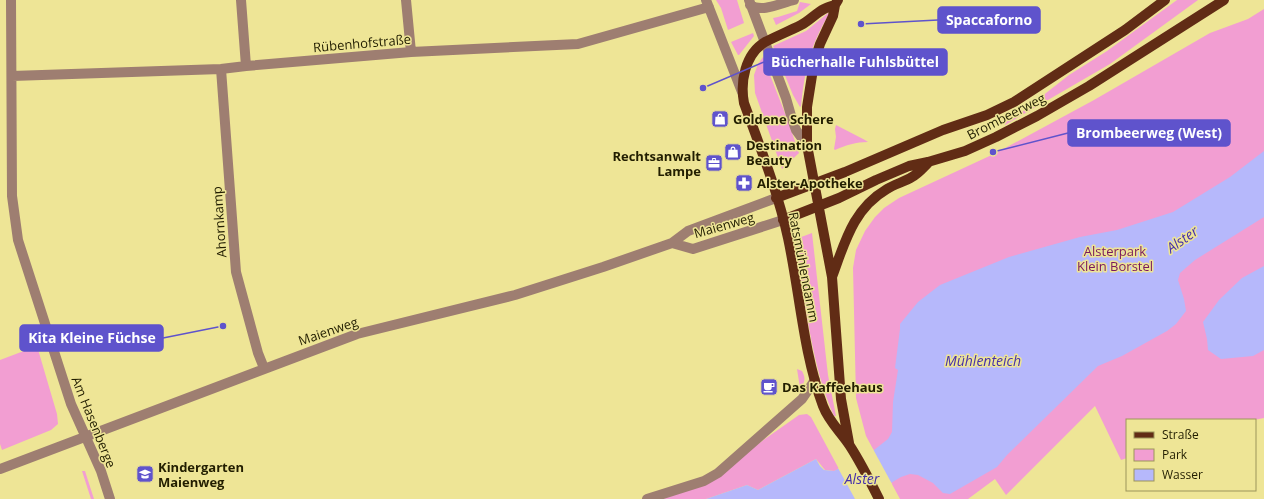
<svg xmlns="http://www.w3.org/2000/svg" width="1264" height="499" font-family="'Open Sans',sans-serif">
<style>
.green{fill:#f29ed2}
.water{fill:#b6b8fb}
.pier{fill:#eee596}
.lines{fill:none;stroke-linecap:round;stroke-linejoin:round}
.minor{stroke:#9e7e71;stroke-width:10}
.major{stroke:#612c15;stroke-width:10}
.labels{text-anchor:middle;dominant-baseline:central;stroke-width:3;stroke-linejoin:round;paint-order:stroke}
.street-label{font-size:13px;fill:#221e00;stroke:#eee596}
.poi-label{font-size:13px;font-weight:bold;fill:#221e00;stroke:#eee596;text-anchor:start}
.park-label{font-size:13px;fill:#79185d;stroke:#eee596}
.water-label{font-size:14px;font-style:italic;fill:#452fab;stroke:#eee596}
.leader{fill:none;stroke:#5f53cc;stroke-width:1.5}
.callout-dot{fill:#5f53cc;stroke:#eee596;stroke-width:1.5}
.callout{fill:#5f53cc;stroke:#5f53cc;stroke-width:1.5}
.callout-label{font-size:14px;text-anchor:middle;font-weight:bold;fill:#fff}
</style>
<rect width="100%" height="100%" fill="#eee596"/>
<path class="green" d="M716,0H737L744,23L728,30L721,8Z
M1177,0H1198L1110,64L1005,125L1004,122L1018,115L1069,75L1107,51Z
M800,2L811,4L799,13L776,25L773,18L778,17L797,11Z
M1264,9V418L1254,420H1127V458L1121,460L1095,406L1006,495L995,479L968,499H900L866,436L856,398L853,268L856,250L865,231L875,217L884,208L899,198L996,153L1094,100L1210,33L1248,19Z
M828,13L829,14C810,46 805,69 801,106L800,107L793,95L773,46L806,31Z
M753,33L754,36L739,55H738L731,42Z
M763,57L788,121L799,153L782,169L755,93L754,75L758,64Z
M836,125L865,140L868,142C856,142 846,145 835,150L834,149L836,137L835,129Z
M812,233L828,375L836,416H834C811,364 806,304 796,248V239Z
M37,346L57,414L58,424L51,430L2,450L0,444V360Z
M797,369L802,371C806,378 805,383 800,388Z
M807,414L811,417L839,469L834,471L825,470L816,459L758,490L747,485L706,499H658L697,487L799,415Z
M82,471H85L94,499H91Z"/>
<path class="water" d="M1264,151V217L1195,260L1180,273L1178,280L1184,299L1186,311L1176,324L1167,331L1122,356L1098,366L1007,455L997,467L950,494L943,493L933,483L918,475L910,474L901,477L864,499H706L747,485L758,490L816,459L820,466L824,470L834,471L874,450L888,439L892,432L893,402L898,370L895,368L900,329V324L918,302L940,285L1009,257L1080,237L1117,230L1173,212L1230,177Z
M1264,266V350L1253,356L1221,359L1208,350L1207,339L1203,322L1219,300L1242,278Z"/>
<path class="pier" d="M873,449L892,484L868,499H855L838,468Z"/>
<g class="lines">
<path class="minor" d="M11,0L12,196L18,240L71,404L101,471L110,499
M241,0L246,66
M406,0L411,52
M706,0L742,92
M749,0L786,98L792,119L796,130L807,145
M750,5C762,13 781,3 794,0
M221,69L236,272L258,353L264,368
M12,76L221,69L246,66L411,52L578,44L709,7
M672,243L693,249L783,220
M0,469L357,334L515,295L603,267L672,243L688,231L776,198
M647,499L704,481L718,473L802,399L815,380"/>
<path class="major" d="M838,0L835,5L833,16L820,44L814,63L807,107V145L832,277L841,399L849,443
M835,5C832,6 827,7 824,9C816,13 809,21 801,25C789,31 777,36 765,42C745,54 740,82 744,103C760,147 778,192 788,238C800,294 803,352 823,406C829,422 841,432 850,446C861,463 870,481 879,499
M776,198L845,172L943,130L987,115L1014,102L1125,30L1165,0
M783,220L839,198L876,180L909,166L928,162L965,151L996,137L1037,116L1089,86L1224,0
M832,277C845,242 853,209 887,189C895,184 904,182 912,177C918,174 923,168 928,163"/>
</g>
<defs>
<symbol id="shop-square" viewBox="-11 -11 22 22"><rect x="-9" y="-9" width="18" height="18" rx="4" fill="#5f53cc" stroke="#eee596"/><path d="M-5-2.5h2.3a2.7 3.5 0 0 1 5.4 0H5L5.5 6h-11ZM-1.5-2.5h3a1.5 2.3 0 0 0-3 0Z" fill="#fff"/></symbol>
<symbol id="office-square" viewBox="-11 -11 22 22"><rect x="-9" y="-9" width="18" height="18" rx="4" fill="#5f53cc" stroke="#eee596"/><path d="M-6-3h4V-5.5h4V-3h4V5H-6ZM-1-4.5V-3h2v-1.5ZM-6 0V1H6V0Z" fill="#fff"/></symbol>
<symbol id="pharmacy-square" viewBox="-11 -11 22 22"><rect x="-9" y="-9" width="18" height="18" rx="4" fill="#5f53cc" stroke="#eee596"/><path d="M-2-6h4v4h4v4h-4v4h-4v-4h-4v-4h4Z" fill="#fff"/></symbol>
<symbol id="cafe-square" viewBox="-11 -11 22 22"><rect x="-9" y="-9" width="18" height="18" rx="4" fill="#5f53cc" stroke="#eee596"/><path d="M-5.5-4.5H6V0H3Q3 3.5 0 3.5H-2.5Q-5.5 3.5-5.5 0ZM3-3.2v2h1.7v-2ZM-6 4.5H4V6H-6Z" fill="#fff"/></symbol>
<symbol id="school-square" viewBox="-11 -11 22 22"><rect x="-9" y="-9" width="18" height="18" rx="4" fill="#5f53cc" stroke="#eee596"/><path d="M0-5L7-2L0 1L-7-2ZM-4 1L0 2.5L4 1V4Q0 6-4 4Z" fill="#fff"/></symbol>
</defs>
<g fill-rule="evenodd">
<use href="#shop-square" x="710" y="109" width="20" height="20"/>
<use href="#shop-square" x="723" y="142" width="20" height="20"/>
<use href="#office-square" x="704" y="153" width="20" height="20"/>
<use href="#pharmacy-square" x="734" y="173" width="20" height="20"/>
<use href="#cafe-square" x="759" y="377" width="20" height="20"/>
<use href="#school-square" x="135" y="464" width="20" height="20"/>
</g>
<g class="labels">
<g class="street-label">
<text transform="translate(362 43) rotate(-5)">Rübenhofstraße</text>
<text transform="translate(1006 116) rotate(-27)">Brombeerweg</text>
<text transform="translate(219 222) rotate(-94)">Ahornkamp</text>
<text transform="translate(724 225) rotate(-16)">Maienweg</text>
<text transform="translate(804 267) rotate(79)">Ratsmühlendamm</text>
<text transform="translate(328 331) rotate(-19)">Maienweg</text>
<text transform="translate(94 422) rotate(68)">Am Hasenberge</text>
</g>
<g class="poi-label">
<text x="733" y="119">Goldene Schere</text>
<text x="746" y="145">Destination<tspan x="746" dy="15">Beauty</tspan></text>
<text x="701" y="156" text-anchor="end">Rechtsanwalt<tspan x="701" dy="15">Lampe</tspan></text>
<text x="757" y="183">Alster-Apotheke</text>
<text x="782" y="387">Das Kaffeehaus</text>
<text x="158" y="467">Kindergarten<tspan x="158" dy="15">Maienweg</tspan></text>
</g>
<g class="park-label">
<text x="1115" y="251">Alsterpark<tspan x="1115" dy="15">Klein Borstel</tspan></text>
</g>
<g class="water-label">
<text transform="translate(1182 239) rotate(-35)">Alster</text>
<text x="983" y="360">Mühlenteich</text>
<text x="862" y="478">Alster</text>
</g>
</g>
<path class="leader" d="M861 24L938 20M703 88L764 62M993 152L1068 133M223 326L163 338"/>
<g class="callout-dot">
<circle cx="861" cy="24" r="4"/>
<circle cx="703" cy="88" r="4"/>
<circle cx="993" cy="152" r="4"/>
<circle cx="223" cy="326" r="4"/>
</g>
<g class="callout">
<rect x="938" y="7" width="102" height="26" rx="4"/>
<rect x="764" y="49" width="183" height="26" rx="4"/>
<rect x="1068" y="120" width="162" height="26" rx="4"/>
<rect x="20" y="325" width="143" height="26" rx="4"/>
</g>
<g class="callout-label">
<text x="989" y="25">Spaccaforno</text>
<text x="855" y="67">Bücherhalle Fuhlsbüttel</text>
<text x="1149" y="138">Brombeerweg (West)</text>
<text x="92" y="343">Kita Kleine Füchse</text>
</g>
<rect x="1126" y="419" width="130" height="72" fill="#eee596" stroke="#9c955a"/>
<rect x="1134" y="432" width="20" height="6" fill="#612c15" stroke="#9c955a"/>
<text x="1162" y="439" font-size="12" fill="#221e00">Straße</text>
<rect x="1134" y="449" width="20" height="12" fill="#f29ed2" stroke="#9c955a"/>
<text x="1162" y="459" font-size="12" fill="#221e00">Park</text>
<rect x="1134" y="469" width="20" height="12" fill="#b6b8fb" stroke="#9c955a"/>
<text x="1162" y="479" font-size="12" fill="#221e00">Wasser</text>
</svg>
